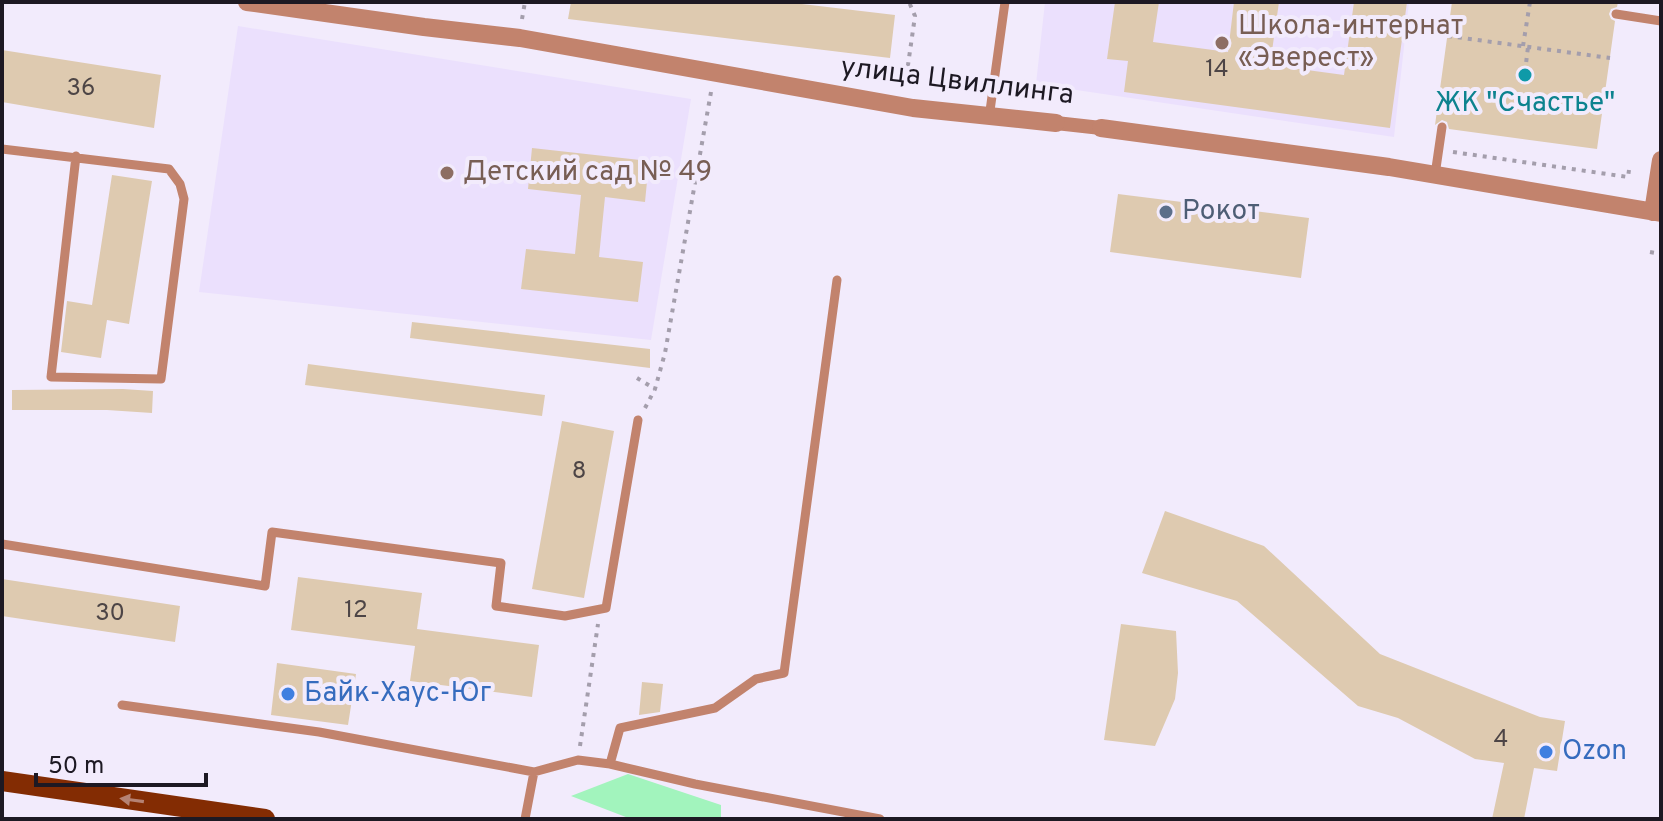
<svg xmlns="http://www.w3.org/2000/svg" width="1663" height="821" font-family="Overpass,sans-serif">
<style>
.built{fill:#ebe0fd}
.green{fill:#a2f4bd}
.building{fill:#decab0}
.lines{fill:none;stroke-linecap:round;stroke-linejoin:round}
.path{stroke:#a49eac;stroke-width:4;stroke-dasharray:4 6;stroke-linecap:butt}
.service{stroke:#c2836d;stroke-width:9}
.pedestrian{stroke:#c2836d;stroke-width:14}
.minor{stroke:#c2836d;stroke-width:18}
.primary{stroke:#832c03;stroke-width:20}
.oneway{fill:#b58273}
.education-dot{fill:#8d6e63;stroke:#f2ebfc;stroke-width:3}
.culture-dot{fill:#0f9aa8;stroke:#f2ebfc;stroke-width:3}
.service-dot{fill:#5c6f8a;stroke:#f2ebfc;stroke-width:3}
.shop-dot{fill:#3f7fe0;stroke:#f2ebfc;stroke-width:3}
.labels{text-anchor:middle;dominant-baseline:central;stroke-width:8;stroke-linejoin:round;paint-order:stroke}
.number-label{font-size:24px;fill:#4d4546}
.education-label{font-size:28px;fill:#785e54;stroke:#f2ebfc;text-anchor:start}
.street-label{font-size:28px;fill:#1d1923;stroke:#f2ebfc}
.culture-label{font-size:28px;fill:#0d838f;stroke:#f2ebfc}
.service-label{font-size:28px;fill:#4e5e75;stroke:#f2ebfc;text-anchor:start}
.shop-label{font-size:28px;fill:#366cbe;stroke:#f2ebfc;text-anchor:start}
</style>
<rect width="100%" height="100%" fill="#f2ebfc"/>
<path class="built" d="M1045,2H1409L1394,137L1036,84Z
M238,26L691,99L651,340L199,292Z"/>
<path class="green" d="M628,774L721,805V819H631L571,796Z"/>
<path class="building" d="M571,2H785L895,15L890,58L568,19Z
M1115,2H1159L1153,42L1228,52L1234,2H1279L1270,65L1344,75L1354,2H1407L1390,128L1124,92L1128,61L1107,59Z
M1452,2H1618L1617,7L1611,9L1609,14L1611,19L1615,21L1597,149L1449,129L1447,122L1442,120L1435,125Z
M2,50L161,75L154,128L2,102Z
M532,148L649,161L645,202L605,197L599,257L643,262L638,302L521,289L526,249L575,254L581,195L528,189Z
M112,175L152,181L129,324L107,320L101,358L61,352L67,301L92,305Z
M1118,194L1309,218L1301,278L1110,252Z
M412,322L650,349V368L410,338Z
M308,364L545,395L542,416L305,385Z
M123,389L153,391L152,413L107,410H12V390Z
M562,421L614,431L584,598L532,589Z
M1165,511L1264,546L1380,654L1540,717L1565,721L1557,771L1534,768L1524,819H1492L1504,763L1475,759L1398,718L1358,706L1237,601L1142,573Z
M298,577L422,593L417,629L539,645L532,697L410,681L415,646L291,630Z
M2,579L180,606L175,642L2,616Z
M1121,624L1176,631L1178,673L1175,699L1155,746L1104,740Z
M277,663L356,674L348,725L271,715Z
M642,682L663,684L660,712L639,715Z"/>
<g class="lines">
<path class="path" d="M522,19L525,2
M1448,36L1610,58
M1523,46L1530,2
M1525,72L1528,47
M905,86L915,16L909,2
M1453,152L1628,177L1629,170
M1650,252L1661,254
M637,378L655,389
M645,408L655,389L665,353L711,92
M580,746L598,624"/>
<path class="service" d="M1616,14L1661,21
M989,118L1005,2
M2,149L169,169L180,184L184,199L161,379L51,377L76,156
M1435,175L1442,127
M2,544L265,586L272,532L501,563L496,606L565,616L606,608L638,420
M122,705L319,732L534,772L578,760L610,764L695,784L880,819
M610,764L620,728L715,708L756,679L784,673L837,280
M525,819L534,772"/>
<path class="pedestrian" d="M1056,123L1101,128"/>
<path class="minor" d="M247,2L424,27L520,38L913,108L1056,123
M1101,128L1389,167L1661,213
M1653,212L1661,160"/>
<path class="primary" d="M2,781L265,819"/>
</g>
<defs><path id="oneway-solid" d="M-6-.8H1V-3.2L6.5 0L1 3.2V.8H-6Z" transform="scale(2)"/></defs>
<use class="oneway" href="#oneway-solid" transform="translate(132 800) rotate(-172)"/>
<g class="education-dot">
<circle cx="1222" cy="43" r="8"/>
<circle cx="447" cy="173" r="8"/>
</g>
<circle class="culture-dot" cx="1525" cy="75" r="8"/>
<circle class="service-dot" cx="1166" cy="212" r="8"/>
<g class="shop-dot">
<circle cx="288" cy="694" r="8"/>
<circle cx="1546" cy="752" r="8"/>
</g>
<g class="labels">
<g class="number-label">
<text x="1217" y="70">14</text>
<text x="81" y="89">36</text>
<text x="579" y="472">8</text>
<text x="356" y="611">12</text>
<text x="110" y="614">30</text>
<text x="1501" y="740">4</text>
</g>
<g class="education-label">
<text x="1238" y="27">Школа-интернат<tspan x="1238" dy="32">«Эверест»</tspan></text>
<text x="463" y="173">Детский сад № 49</text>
</g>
<g class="street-label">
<text transform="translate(957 82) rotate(7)">улица Цвиллинга</text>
</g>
<g class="culture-label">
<text x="1525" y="104">ЖК "Счастье"</text>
</g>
<g class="service-label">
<text x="1182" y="212">Рокот</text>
</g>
<g class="shop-label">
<text x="304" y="694">Байк-Хаус-Юг</text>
<text x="1562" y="752">Ozon</text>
</g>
</g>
<rect width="1663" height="821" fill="none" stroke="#1d1923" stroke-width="8"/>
<path d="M36 773v12h170v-12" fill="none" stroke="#1d1923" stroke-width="4"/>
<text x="48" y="773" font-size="24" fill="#1d1923" stroke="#f2ebfc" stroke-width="6" paint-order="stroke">50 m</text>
</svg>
